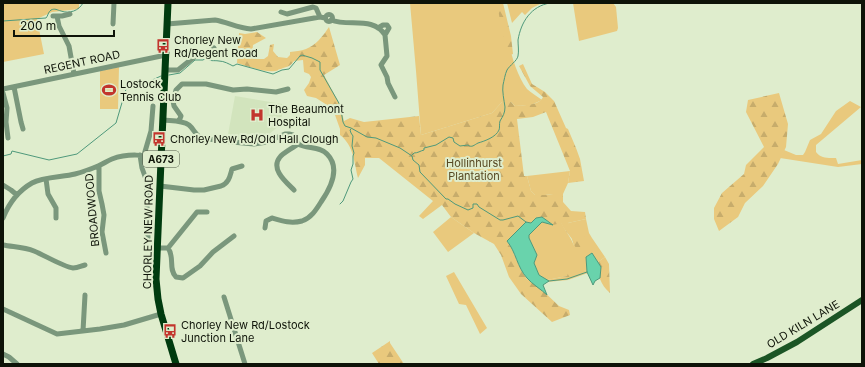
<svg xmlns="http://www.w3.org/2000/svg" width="865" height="367" font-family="Inter,sans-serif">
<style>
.built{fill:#d2e4bd}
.green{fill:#e9c97d}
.forest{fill:url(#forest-firs)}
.water{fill:#69d3ac;stroke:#4e997b}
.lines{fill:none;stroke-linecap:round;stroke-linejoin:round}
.stream{stroke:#4e997b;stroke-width:1}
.minor{stroke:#7a977c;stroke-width:5}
.major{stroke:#1b5525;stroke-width:6}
.highway{stroke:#003b0f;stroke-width:7}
.labels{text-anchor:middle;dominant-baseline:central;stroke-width:4;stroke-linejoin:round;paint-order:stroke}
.shield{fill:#dfedcd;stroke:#4d5443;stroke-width:1}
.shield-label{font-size:10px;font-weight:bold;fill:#0e1308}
.poi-label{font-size:11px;fill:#0e1308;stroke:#dfedcd;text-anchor:start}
.street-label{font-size:11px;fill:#0e1308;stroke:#dfedcd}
.park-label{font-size:11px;fill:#574822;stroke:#dfedcd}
</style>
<defs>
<pattern id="forest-firs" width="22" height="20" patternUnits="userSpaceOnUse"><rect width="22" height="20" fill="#e9c97d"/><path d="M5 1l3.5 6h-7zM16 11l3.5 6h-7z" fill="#c7ac6b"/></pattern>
</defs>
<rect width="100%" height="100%" fill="#dfedcd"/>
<path class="built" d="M235,96L282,104L283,107L281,123L280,125L268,135V140L259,142L227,140Z"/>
<path class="green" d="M3,3H79V9L52,12L37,19L44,54L3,62Z
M410,3H500C506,28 511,68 527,89C531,93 537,96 542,100L531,105L515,106L511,102H502L492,113L421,135L416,71Z
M507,3H542L532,8L525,15L522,12L512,23Z
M573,3H613L616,7L618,28L617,31L579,41Z
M119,67L118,109H100V71Z
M850,101L861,107L816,145V152C821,159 829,158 836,158L838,164L862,160V164L838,167L780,158L784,150L796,155H803L805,152L810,140L821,134L836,111Z
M570,171L568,183L563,194H553L545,195H535L531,191L527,176Z
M451,217L474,233L448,252L433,232Z
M586,219L589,233L592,238L605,257L598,262L592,253L586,257L587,270L567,276L547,280L539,275L534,263L537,255L529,238V235L542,222L553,224L561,222C565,231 571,237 574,246L568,223Z
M454,272L487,328L480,334L466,305L459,304L446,276Z"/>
<path class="forest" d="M497,3H503L511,36L513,54L510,55C503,39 500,21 497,3Z
M329,27L340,65L324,75L340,105L344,121L350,118L364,122L419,116L421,135L492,113L502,102H511L515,106C524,105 539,106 543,97L530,86L519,66L523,64L532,84L545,92L554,101L566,128L568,129L576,148L580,159L584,181L568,183L570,171L546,112L533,117L517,119L524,176H527L531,191L535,195H545L553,194H563V202L571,211L585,212L586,219L568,223L587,239V241L579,248H576C574,245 573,242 572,239C568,233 564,230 561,223L553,225L542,217L536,218L531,223L507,241L511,247L521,270L527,279L539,287L559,306L569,310L570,315L552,322L521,294L509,277L501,255L494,244L474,233L451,217L442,205L423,219L419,216L433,201L379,158H365V165L358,178C354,162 354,146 340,135V129L335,115L328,109L327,105L316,98L307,96L304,90L309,83L311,77L309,74L304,72L303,60L294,61C289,68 287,66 281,69C276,70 280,70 275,71C267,73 246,66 237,63L239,33L245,34L257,32L266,38L253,45L252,55L256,59H264L268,56L270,45L274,44L273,51L278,57L287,58L290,55V52C295,51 301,51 306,49C316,45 323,36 329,27Z
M779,93L788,124L786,147L778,164L763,186L745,203L738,217L719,231L714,219V208L722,193L744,174L746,165L764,147L746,112L748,100Z
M605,257L609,264L610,293C605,289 602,284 600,279C599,271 603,270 598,262Z
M578,268L583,271L587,270L588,273L568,280L547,282L549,281L547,280L567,276L569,271Z
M390,341V343L404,364H379L372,353Z"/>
<path class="water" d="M542,217L553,225L542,222L529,235V238L537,255L534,263L539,275L549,281L543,285L547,295C542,290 532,284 527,278C517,267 516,252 507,241L526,222L531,223L536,218Z
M592,253L601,267L600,278L595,281L593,285L587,272L586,257Z"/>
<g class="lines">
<path class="stream" d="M3,21L46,18C48,16 48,12 51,10C55,8 57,10 61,11C69,14 79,11 83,3
M169,75L180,73L195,60H203L206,58C211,62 213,60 219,61C224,61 229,64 233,66L237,64L273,74L282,70L289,69L300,56L302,55L312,58L320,62V70L340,105L343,122L345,126L351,128L367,137L376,138L400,148L412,156L413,160L419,165L420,172L446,199H448L455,204L468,210L473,208V204H477L479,207L500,220H503L518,216L526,222
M412,155L414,153C418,153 420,151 424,150V148L436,145L449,137L453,138L454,142L460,146L468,145C472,148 474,145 478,143C485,141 496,137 499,130C500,128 499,124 500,121C503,116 505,113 505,107C504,100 502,91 503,85C504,81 505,74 507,70C510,65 517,61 518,56C519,51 518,45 518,40C521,22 531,6 550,3
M3,156L11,154L12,151L49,160L77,154L116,123L126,89L144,81H150L161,76
M340,204L343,201L351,182L353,179L351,170L353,164V156L354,153L352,146L353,136L351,133L350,130L351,129
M549,281L567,279L587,272"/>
<path class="minor" d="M281,12L287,14L313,7L316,8L320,17
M325.5 18a3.5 3.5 0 1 1 7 0a3.5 3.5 0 1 1-7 0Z
M53,16H62L70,14
M57,16L59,26L69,46L74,74
M331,20C349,27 373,16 385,35L387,56L381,65L387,77L388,83L395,97
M113,24L114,3
M167,24L215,20C227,22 238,28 251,29L320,17L325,18
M378,28L383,25H387L389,28L385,35
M165,70H178L198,54L212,50L214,48
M14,87L21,122L23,129
M3,89L166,55
M3,93L7,108L6,122L8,138
M163,120C171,121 182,120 189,125C194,129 195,135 201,138L232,142L254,144L267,142L285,134H289L293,135L298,144
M179,121L181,116L174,106L173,101L176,90L182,84H206L233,90L247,89L276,92L288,89
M140,155L142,168L147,182V214L148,238
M144,155L151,131L153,106
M99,166V191L102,204L104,215L102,232L106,253
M46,179L48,194L56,208V218
M3,185L11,190L17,195
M160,186L194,190H204L221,186C229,183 230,176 232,169L242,166
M3,218C9,203 18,191 32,183C43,177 63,177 75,174C83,172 91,169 98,166C103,164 107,161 112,159C128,153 144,155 161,158
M265,228L266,221L272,218C282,221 291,224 302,221C311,218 316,210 321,202C330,189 341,168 327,154C320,146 307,149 298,144C293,148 283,153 280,157C270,169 286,182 294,190
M3,245C13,247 24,247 34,251C44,255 64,267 73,268C78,268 81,266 85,265
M157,248H168L197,212H207
M168,248C175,257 168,269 176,277L183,278L200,266L213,252L234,236
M224,297L245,364
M3,309L57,334L100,329L124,325L161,314
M83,331L85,295
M3,354L9,357L17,364"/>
<path class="major" d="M753,364L767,358L797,342L862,300"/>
<path class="highway" d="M168,3L161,161L156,279L158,299L161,314L176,364"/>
</g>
<defs>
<symbol id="bus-bare" viewBox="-9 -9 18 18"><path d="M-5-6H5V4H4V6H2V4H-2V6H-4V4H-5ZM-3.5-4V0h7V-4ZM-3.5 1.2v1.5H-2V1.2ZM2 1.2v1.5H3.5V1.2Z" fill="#c2352d" stroke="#dfedcd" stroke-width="2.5" paint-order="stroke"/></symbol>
<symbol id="stadium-bare" viewBox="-9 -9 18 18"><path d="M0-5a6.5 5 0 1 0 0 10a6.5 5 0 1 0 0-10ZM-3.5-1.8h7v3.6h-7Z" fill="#c2352d" stroke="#dfedcd" stroke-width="2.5" paint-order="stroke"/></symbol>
<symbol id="hospital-bare" viewBox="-9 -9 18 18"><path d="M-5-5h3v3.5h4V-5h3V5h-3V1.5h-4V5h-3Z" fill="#c2352d" stroke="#dfedcd" stroke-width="2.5" paint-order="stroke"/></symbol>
</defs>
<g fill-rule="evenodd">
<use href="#bus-bare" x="153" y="36" width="20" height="20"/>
<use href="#stadium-bare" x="99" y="80" width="20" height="20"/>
<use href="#hospital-bare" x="247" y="105" width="20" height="20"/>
<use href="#bus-bare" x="149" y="129" width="20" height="20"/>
<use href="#bus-bare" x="160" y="321" width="20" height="20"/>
</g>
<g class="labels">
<rect class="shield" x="143" y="151" width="36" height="16" rx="3"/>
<g class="shield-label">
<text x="161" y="159">A673</text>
</g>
<g class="poi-label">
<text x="174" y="40">Chorley New<tspan x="174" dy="13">Rd/Regent Road</tspan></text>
<text x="120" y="84">Lostock<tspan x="120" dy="13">Tennis Club</tspan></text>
<text x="268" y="109">The Beaumont<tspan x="268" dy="13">Hospital</tspan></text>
<text x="170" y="139">Chorley New Rd/Old Hall Clough</text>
<text x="181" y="325">Chorley New Rd/Lostock<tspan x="181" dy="13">Junction Lane</tspan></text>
</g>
<g class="street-label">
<text transform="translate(82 62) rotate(-12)">REGENT ROAD</text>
<text transform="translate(92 210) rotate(-95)">BROADWOOD</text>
<text transform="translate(148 232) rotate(-89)">CHORLEY NEW ROAD</text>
<text transform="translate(803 324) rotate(-31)">OLD KILN LANE</text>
</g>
<g class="park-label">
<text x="474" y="163">Hollinhurst<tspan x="474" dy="13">Plantation</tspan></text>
</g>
</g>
<rect width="865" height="367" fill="none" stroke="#0e1308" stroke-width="8"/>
<path d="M14 30v6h100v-6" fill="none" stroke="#0e1308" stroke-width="2"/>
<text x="20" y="30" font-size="12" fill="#0e1308" stroke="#dfedcd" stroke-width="3" paint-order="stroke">200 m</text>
</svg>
